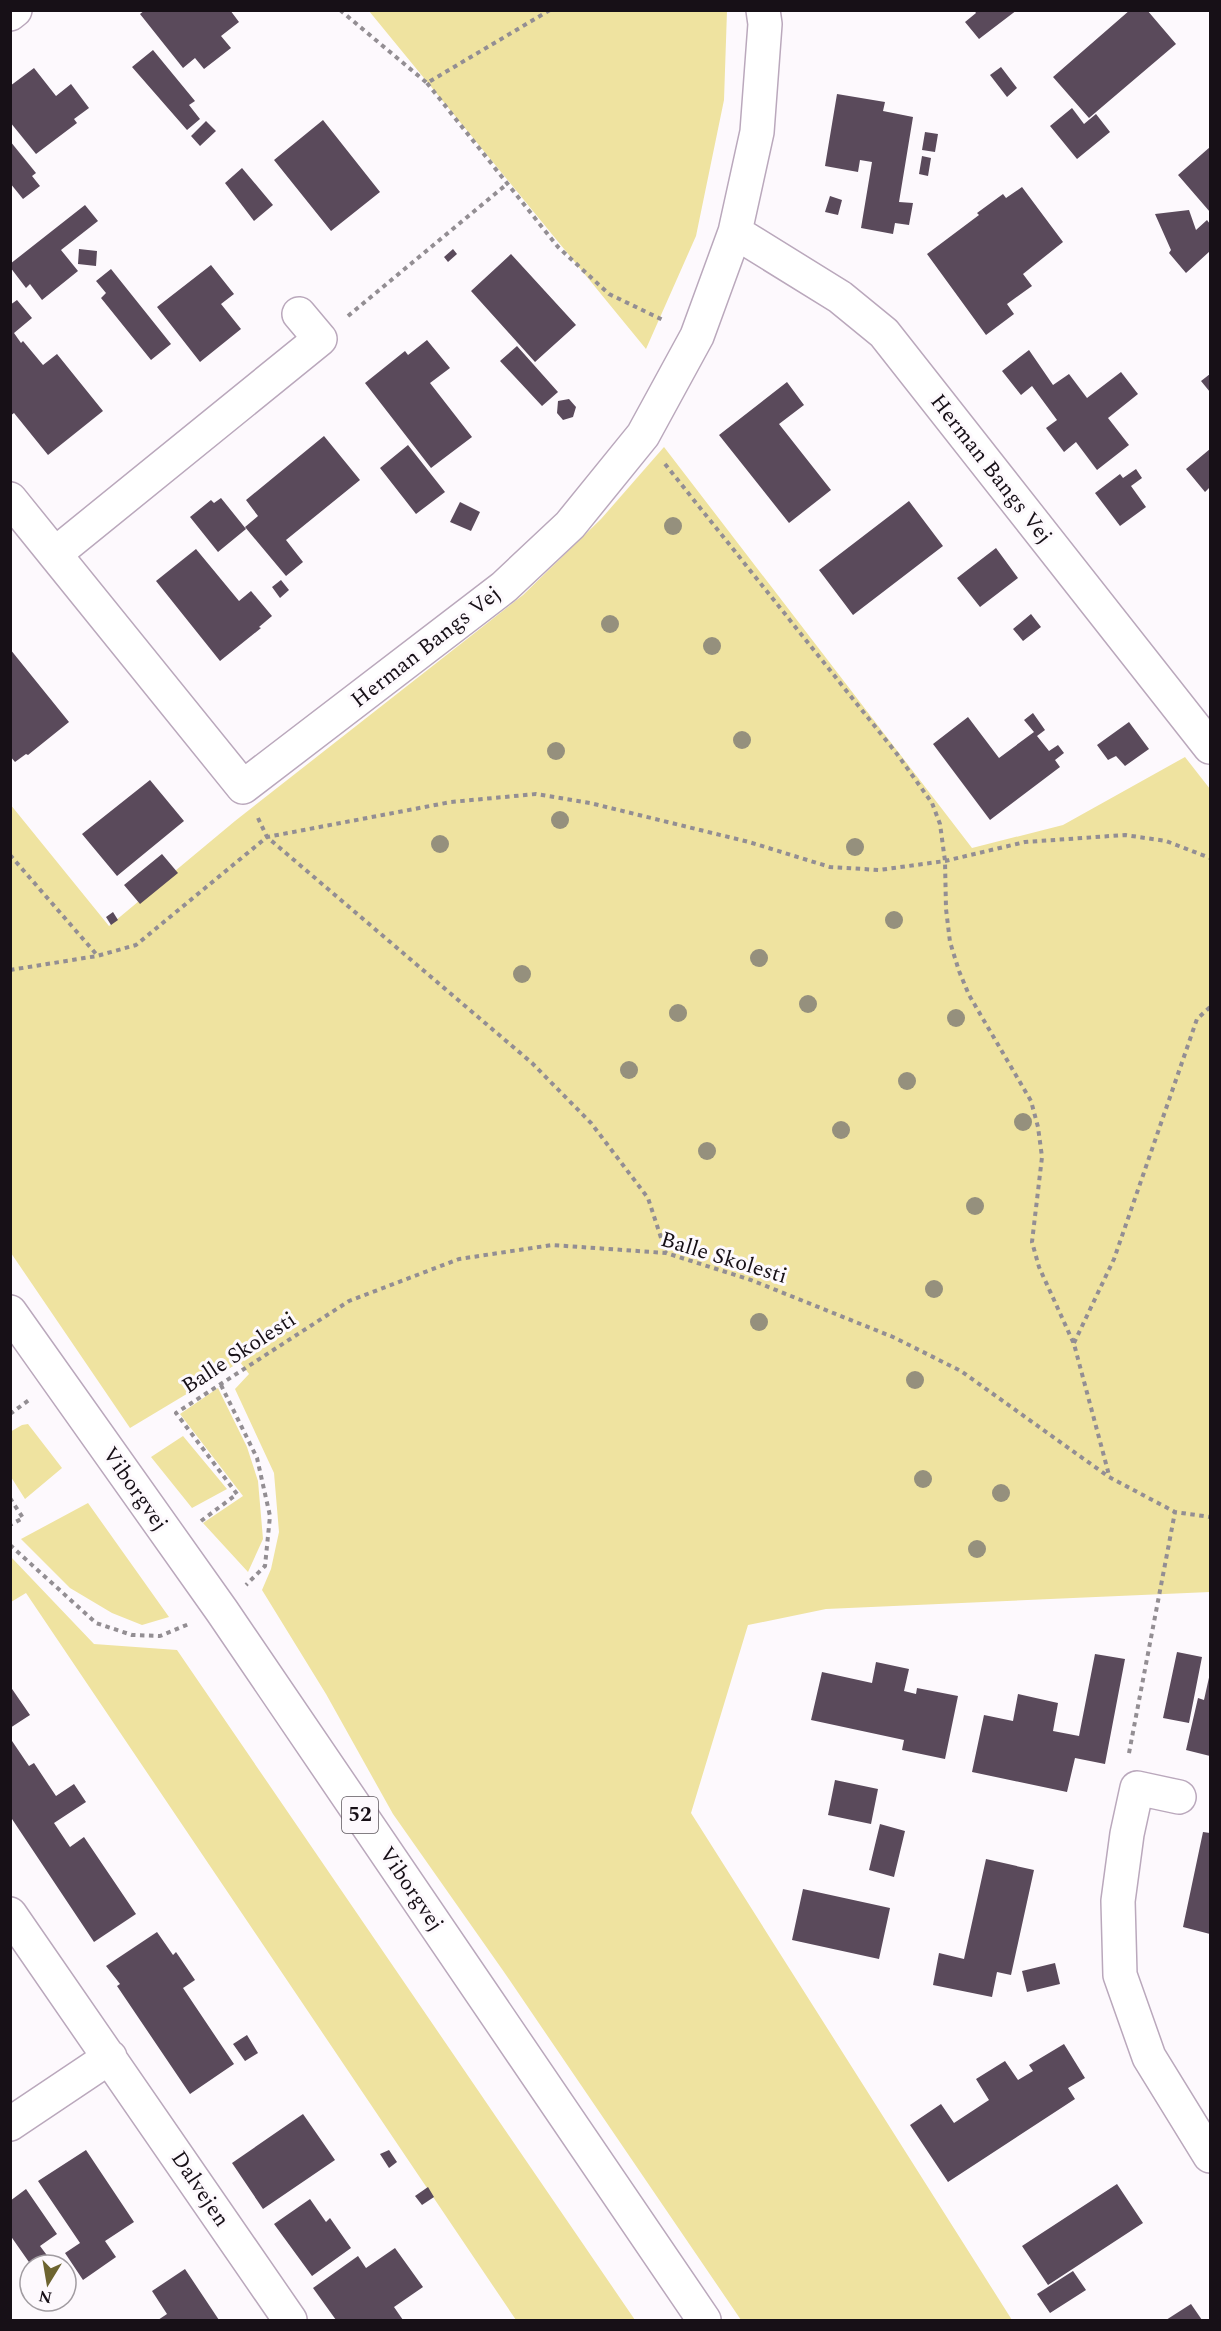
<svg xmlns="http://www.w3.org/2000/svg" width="1221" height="2331" font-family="Spectral,serif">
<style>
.green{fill:#efe3a0}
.building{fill:#5a4a5b}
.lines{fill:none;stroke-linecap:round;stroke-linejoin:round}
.minor-casing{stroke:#baa8bc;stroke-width:36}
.primary-casing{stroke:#baa8bc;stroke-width:36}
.path{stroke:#938e93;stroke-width:4;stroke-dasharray:4.5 4.5;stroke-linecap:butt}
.minor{stroke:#fff;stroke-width:33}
.primary{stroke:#fff;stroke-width:33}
.tree{fill:#95907d}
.labels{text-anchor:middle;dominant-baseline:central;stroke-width:6;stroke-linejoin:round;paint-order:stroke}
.shield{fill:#fdf9fd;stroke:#5c565c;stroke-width:1.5}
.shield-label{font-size:21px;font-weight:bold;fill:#171017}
.street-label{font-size:22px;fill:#171017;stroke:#fdf9fd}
</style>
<rect width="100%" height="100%" fill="#fdf9fd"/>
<path class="green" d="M369,11H727L724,100L696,236L646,349Z
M664,447L972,848L1063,825L1185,757L1210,789V1592L826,1609L748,1625L691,1813L1012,2320H741L504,1972L393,1814L326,1694L262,1590L271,1569L279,1532L274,1473L235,1389L249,1374L240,1362L130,1428L11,1253L10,804L109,926L235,821L523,595L601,519Z
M218,1388L247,1447L258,1481L263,1539L248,1572L203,1523L243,1496L180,1414Z
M28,1424L62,1468L25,1499L11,1477L10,1432L22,1425Z
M183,1436L227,1489L192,1508L151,1457Z
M88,1503L169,1617L142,1625L112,1613L70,1588L21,1539Z
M11,1557L94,1644L177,1650L635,2320H516L26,1593L11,1602Z"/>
<path class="building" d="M145,10H230L239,22L221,36L231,48L204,69L195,58L183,68L140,14Z
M974,10H1017L979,39L965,22L976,13Z
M1130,10H1147L1176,44L1089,118L1053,77Z
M153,50L195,101L189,105L200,119L187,130L132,67Z
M1001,67L1017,88L1007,97L990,75Z
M34,68L56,96L71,84L89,108L74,119L77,123L36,154L10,122V86Z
M837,94L885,102L883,111L913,117L899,202L913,203L909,225L895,223L893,234L861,228L872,162L860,160L858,172L825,166Z
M1072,108L1084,124L1096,114L1110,132L1077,159L1050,126Z
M323,120L380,192L331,231L274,160Z
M206,121L216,131L200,146L191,136Z
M925,132L938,134L935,152L922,150Z
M10,141L36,173L32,176L40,186L23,199L10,183Z
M1210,147V212L1178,175Z
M922,156L931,158L928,176L919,174Z
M242,168L273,205L254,221L225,183Z
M1022,187L1063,242L1023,274L1032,286L1007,304L1014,314L986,335L927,254L979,215L977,213L1003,194L1006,198Z
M830,196L842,200L838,215L825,212Z
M85,205L98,221L61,250L78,271L42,300L30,284L26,288L10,267V264Z
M1189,210L1196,230L1207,220L1210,224V251L1186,273L1169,253L1171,250L1155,214Z
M79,249L97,251L96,266L78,264Z
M453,249L457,254L448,262L444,257Z
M511,254L576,325L535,362L471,291Z
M211,265L234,294L221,304L241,329L200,362L157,307Z
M111,269L171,344L151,360L101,298L106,293L96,281Z
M17,300L32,318L14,333L21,343L23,341L43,365L57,354L103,411L48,455L14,413L10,416V305Z
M427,340L450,368L430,383L472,437L431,468L365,383L405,351L408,355Z
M517,346L558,392L542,406L500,361Z
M1029,350L1053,385L1069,374L1087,398L1121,372L1138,394L1108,418L1129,445L1097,470L1076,442L1064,452L1046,428L1057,420L1032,386L1021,395L1002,371Z
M1210,374V392L1201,381Z
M787,382L804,405L779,424L831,490L789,523L719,435Z
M569,399L576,407L573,417L563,420L557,413L558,401Z
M324,436L360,480L286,540L303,562L286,576L245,527L258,516L246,500Z
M408,445L445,492L416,514L380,468Z
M1210,449V487L1205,492L1186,469Z
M1136,469L1142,478L1131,486L1146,507L1120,526L1095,493L1120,474L1123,478Z
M221,498L246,529L218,552L190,517L211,500L214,503Z
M909,501L943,546L853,615L819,570Z
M460,502L480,512L471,531L450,522Z
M996,548L1018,578L980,607L957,578Z
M196,549L239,601L251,591L272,616L259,627L261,628L220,661L156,581Z
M281,580L289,590L280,598L272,587Z
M1031,614L1041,627L1023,641L1013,629Z
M10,649L69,722L28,755L26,754L15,762L10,756Z
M1033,713L1045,730L1037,736L1049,751L1058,745L1064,753L1055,760L1060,767L990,820L933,744L968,717L999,758L1034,732L1024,720Z
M1129,722L1149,749L1125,766L1116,756L1108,760L1097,745Z
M150,780L184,821L117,876L82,834Z
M162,854L178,873L140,904L124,885Z
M113,912L118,920L111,925L106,917Z
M1177,1652L1202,1657L1189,1723L1163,1718Z
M1095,1654L1125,1659L1105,1764L1075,1758L1067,1792L972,1772L984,1715L1013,1721L1018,1694L1058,1703L1053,1731L1079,1736Z
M876,1662L909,1669L904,1691L916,1694L917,1688L958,1696L945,1759L902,1750L904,1740L811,1720L822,1672L872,1683Z
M1210,1673V1756L1186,1750L1198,1698L1204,1700Z
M10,1686L30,1715L10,1728Z
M10,1738L29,1766L34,1763L56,1796L74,1784L86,1802L54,1823L70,1847L84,1837L136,1914L94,1942L10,1816Z
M835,1780L878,1789L871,1824L828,1815Z
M880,1824L905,1831L894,1877L869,1870Z
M1203,1832L1210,1833V1934L1183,1927Z
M986,1859L1034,1870L1011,1975L997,1972L992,1997L933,1985L939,1953L964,1959Z
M803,1889L890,1908L879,1959L792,1940Z
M157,1932L173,1955L176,1952L195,1980L183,1988L234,2064L190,2094L117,1986L120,1984L106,1966Z
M1055,1963L1060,1984L1027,1992L1022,1971Z
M247,2035L258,2053L245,2061L233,2044Z
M1064,2044L1085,2078L1068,2088L1075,2099L948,2182L910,2125L941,2104L954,2123L989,2100L976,2079L1005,2061L1018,2080L1033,2071L1029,2065Z
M303,2114L335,2160L263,2209L232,2163Z
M86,2150L134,2222L105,2241L116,2257L83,2280L65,2253L80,2243L38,2181Z
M389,2150L397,2162L389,2168L380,2154Z
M1117,2184L1143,2223L1048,2285L1022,2246Z
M428,2187L434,2197L422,2205L415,2196Z
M26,2189L57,2234L40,2246L49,2258L38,2265H31L10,2235V2201Z
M310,2199L326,2222L330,2218L351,2248L312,2276L274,2224Z
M395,2248L423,2287L394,2307L403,2320H336L313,2288L358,2256L366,2268Z
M185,2269L219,2320H158L167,2314L152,2291Z
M1073,2271L1086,2290L1050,2313L1037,2294Z
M1191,2304L1202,2320H1166Z"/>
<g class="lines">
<defs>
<path id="minor" d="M10,14L15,10
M735,232L840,297L884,333L1210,747
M10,499L243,787L504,587L570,525L643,435L697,336L735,232L757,132L765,24L763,10
M55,554L320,339L299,314
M1179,1797L1137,1788L1127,1834L1118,1901L1120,1975L1149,2057L1210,2156
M10,1914L290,2320
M10,2124L110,2057"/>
<path id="primary" d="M10,1312L222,1611L704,2320"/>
</defs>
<use href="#minor" class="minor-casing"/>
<use href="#primary" class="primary-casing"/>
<path class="path" d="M340,10L427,83L550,10
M427,83L558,247L609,294L665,321
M348,316L507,184
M665,464L897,754L932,803L940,824L945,861L946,909L950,942L959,971L969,995L1031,1101L1038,1127L1042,1157L1032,1242L1039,1267L1074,1344L1109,1475
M258,818L267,837L532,1063L591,1123L648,1198L666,1253
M10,855L97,955
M10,970L97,956L136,945L267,837L451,802L536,794L590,803L749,842L830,867L879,870L945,861L1025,842L1125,835L1166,841L1210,858
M1074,1343L1114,1259L1197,1019L1210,1007
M221,1385L257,1458L270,1516L265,1566L246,1585
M10,1414L29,1400
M10,1498L23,1518L10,1525
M201,1521L237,1494L176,1413L349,1301L459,1259L552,1245L666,1253L751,1280L893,1337L961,1371L1109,1477L1175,1512L1210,1517
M10,1545L96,1623L132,1635L160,1636L189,1624
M1129,1753L1175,1512"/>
<use href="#minor" class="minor"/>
<use href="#primary" class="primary"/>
</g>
<g class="tree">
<circle cx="673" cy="526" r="9"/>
<circle cx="610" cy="624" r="9"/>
<circle cx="712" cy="646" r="9"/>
<circle cx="742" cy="740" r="9"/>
<circle cx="556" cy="751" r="9"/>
<circle cx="560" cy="820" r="9"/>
<circle cx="440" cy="844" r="9"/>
<circle cx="855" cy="847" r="9"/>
<circle cx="894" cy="920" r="9"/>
<circle cx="759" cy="958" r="9"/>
<circle cx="522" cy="974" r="9"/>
<circle cx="808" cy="1004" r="9"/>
<circle cx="678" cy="1013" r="9"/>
<circle cx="956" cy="1018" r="9"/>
<circle cx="629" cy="1070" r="9"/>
<circle cx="907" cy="1081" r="9"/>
<circle cx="1023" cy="1122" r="9"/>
<circle cx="841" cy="1130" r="9"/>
<circle cx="707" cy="1151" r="9"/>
<circle cx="975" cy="1206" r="9"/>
<circle cx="934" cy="1289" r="9"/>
<circle cx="759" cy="1322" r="9"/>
<circle cx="915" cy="1380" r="9"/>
<circle cx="923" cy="1479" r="9"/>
<circle cx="1001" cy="1493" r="9"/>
<circle cx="977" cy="1549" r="9"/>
</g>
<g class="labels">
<rect class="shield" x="342" y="1797" width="36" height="36" rx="4.5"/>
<g class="shield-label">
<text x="360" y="1815">52</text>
</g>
<g class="street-label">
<text transform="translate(991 469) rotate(52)">Herman Bangs Vej</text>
<text transform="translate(426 647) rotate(-38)">Herman Bangs Vej</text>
<text transform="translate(724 1258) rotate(17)">Balle Skolesti</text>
<text transform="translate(239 1353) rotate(-33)">Balle Skolesti</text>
<text transform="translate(135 1489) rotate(55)">Viborgvej</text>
<text transform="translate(411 1889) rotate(56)">Viborgvej</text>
<text transform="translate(200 2189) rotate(56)">Dalvejen</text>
</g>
</g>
<rect width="1221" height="2331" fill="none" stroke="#171017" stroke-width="24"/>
<g transform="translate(48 2283) rotate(191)"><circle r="28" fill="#fdf9fd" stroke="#a19ca1" stroke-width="1.5"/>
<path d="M0-4.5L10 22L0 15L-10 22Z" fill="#6d6430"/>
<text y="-9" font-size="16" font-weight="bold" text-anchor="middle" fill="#171017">N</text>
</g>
</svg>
